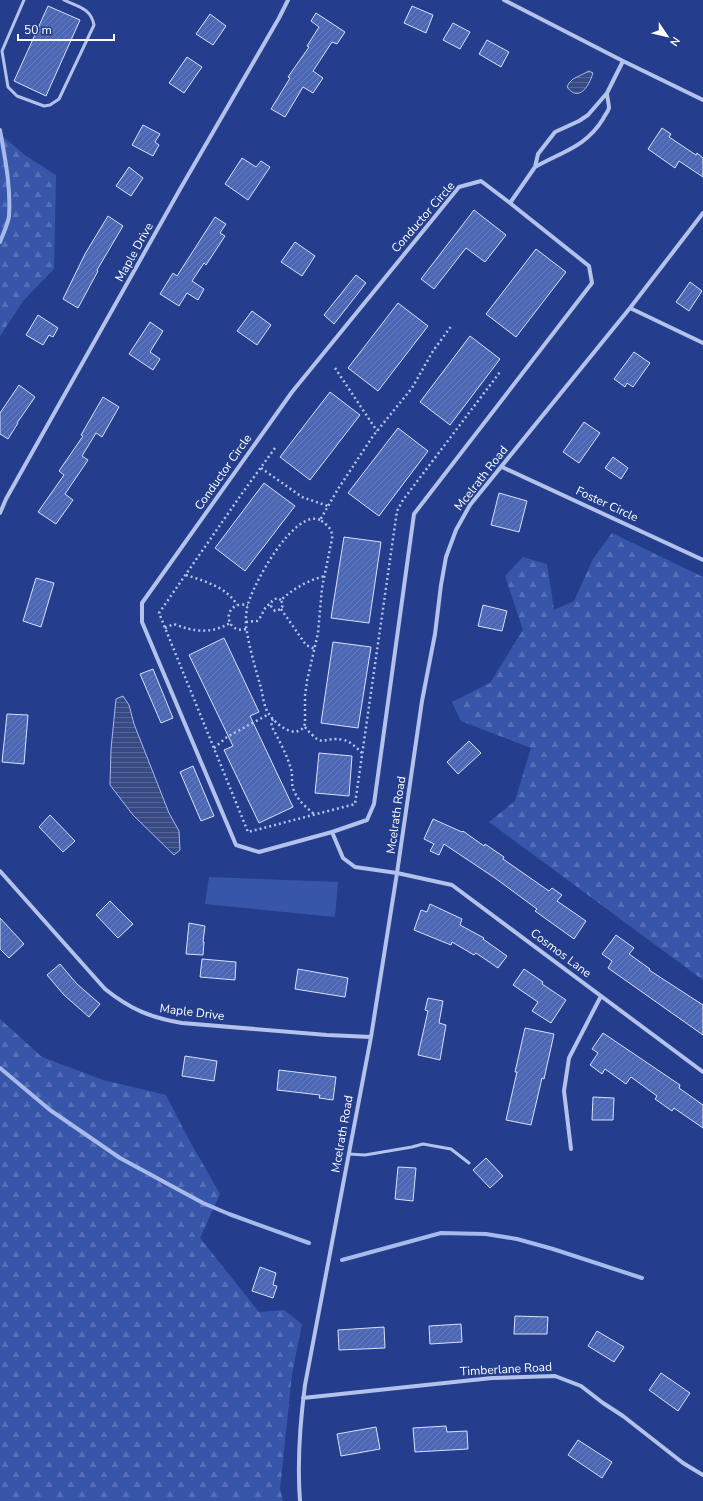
<svg xmlns="http://www.w3.org/2000/svg" width="703" height="1501" font-family="'Nunito Sans',sans-serif">
<style>
.forest{fill:url(#forest-firs)}
.park{fill:#3856a9}
.water{fill:url(#water-rules);stroke:#a7baec}
.lines{fill:none;stroke-linecap:round;stroke-linejoin:round}
.stream{stroke:#a7baec;stroke-width:4}
.building{fill:url(#building-hatch);stroke:#d8e0f8}
.path{stroke:#b3c2eb;stroke-width:2.5;stroke-dasharray:2 3;stroke-linecap:butt}
.service{stroke:#b3c2eb;stroke-width:3}
.minor{stroke:#b3c2eb;stroke-width:4}
.labels{text-anchor:middle;dominant-baseline:central;stroke-width:3.5;stroke-linejoin:round;paint-order:stroke}
.street-label{font-size:12px;fill:#fff;stroke:#243e8d}
</style>
<defs>
<pattern id="forest-firs" width="22" height="20" patternUnits="userSpaceOnUse"><rect width="22" height="20" fill="#3856a9"/><path d="M5 1l3.5 6h-7zM16 11l3.5 6h-7z" fill="#566fb6"/></pattern>
<pattern id="water-rules" width="6" height="5" patternUnits="userSpaceOnUse"><rect width="6" height="5" fill="#374a84"/><path d="M0 2.5h6" fill="none" stroke="#556596"/></pattern>
<pattern id="building-hatch" width="6" height="6" patternUnits="userSpaceOnUse"><rect width="6" height="6" fill="#4c67b3"/><path d="M-1 1l2-2M0 6l6-6M5 7l2-2" fill="none" stroke="#677ebe"/></pattern>
</defs>
<rect width="100%" height="100%" fill="#243e8d"/>
<path class="forest" d="M0,134L26,156L56,175L54,269L23,301L0,336Z
M612,533L703,577V980L489,822L515,801L531,748L461,721L452,702L490,683L523,630L505,576L523,557L547,564L554,610L574,601L593,559Z
M0,1019L42,1057L103,1080L166,1095L188,1138L220,1194L200,1238L259,1312L284,1310L302,1324L292,1374L280,1489L283,1501H0Z"/>
<path class="park" d="M209,877L338,882L335,917L205,904Z"/>
<path class="water" d="M589,71L593,73C589,86 579,103 567,87L569,83L573,79Z
M123,696L129,705L134,724L169,813L179,831L180,850L174,855L133,815L110,785L111,749L116,699Z"/>
<g class="lines">
<path class="stream" d="M0,130C5,158 11,187 9,216C8,224 3,234 0,242
M0,1068L50,1110L120,1158L203,1203L229,1214L309,1243
M342,1260L441,1233L486,1234L517,1239L553,1249L642,1278"/>
</g>
<path class="building" d="M48,6L80,20L46,96L14,81Z
M412,6L433,15L426,33L404,23Z
M316,13L345,32L337,44L332,42L313,71L323,78L313,93L303,87L285,117L271,109L290,78L288,77L309,47L307,46L319,27L311,21Z
M210,14L226,26L213,45L196,34Z
M453,23L470,32L460,49L443,40Z
M487,40L509,52L501,67L479,54Z
M187,57L202,67L184,93L169,83Z
M143,125L160,134L155,142L159,145L153,156L132,145Z
M662,128L671,134L669,137L696,155L697,153L703,158V177L679,161L675,168L648,149Z
M242,158L256,167L261,161L270,167L248,200L225,184Z
M129,167L143,178L131,196L116,186Z
M474,210L506,235L485,262L466,248L434,289L421,279Z
M108,216L123,226L97,270L98,271L78,308L63,299L85,254Z
M215,217L226,224L220,233L225,236L206,265L204,263L192,281L204,289L198,300L187,293L179,306L160,294L173,273L177,276Z
M295,242L315,256L302,276L281,262Z
M536,249L566,272L516,337L486,314Z
M356,275L366,283L334,324L324,315Z
M690,282L702,291L689,311L676,302Z
M398,303L428,326L378,391L348,368Z
M252,311L271,325L257,345L237,331Z
M38,315L58,328L53,337L49,335L43,345L26,335Z
M150,322L163,331L150,352L160,359L153,370L129,354Z
M470,336L500,359L450,425L420,402Z
M634,352L650,363L633,387L627,383L625,387L614,379Z
M19,385L35,397L17,423H18L8,439L0,434V413Z
M330,392L360,415L310,480L280,457Z
M103,397L119,407L102,437L96,433L82,456L88,460L65,494L73,500L56,524L38,512L64,475L59,471L83,436L81,435Z
M584,422L600,433L579,463L563,452Z
M398,428L428,451L379,516L348,493Z
M613,457L628,468L621,479L605,468Z
M264,483L295,506L245,571L215,548Z
M499,493L527,501L519,532L491,525Z
M344,537L381,542L369,623L331,618Z
M36,578L54,583L41,627L23,621Z
M483,605L507,611L502,631L478,626Z
M224,638L259,712L250,716L293,807L259,823L224,750L233,746L189,655Z
M333,642L371,647L358,728L321,723Z
M153,669L173,718L161,723L140,674Z
M7,714L28,715L24,764L2,762Z
M469,741L481,753L458,774L447,762Z
M319,753L352,756L349,796L315,793Z
M193,766L214,816L201,821L180,772Z
M50,815L75,841L63,852L39,827Z
M433,819L462,832L463,831L484,846L485,844L504,857L503,859L549,891L552,888L562,895L557,901L586,921L574,939L535,911L537,909L495,878L444,844L439,855L430,851L434,844L424,839Z
M110,901L133,924L118,938L96,915Z
M430,904L462,919L460,925L484,938L483,939L507,956L498,968L476,953L474,955L452,942L451,945L414,930L421,910L427,912Z
M0,918L24,944L9,958L0,949Z
M189,923L205,926L203,942H204L203,955L186,954Z
M616,935L634,948L629,954L650,969L649,970L703,1005V1035L608,968L612,961L602,954Z
M202,959L236,962L235,980L200,977Z
M60,964L77,984L100,1004L89,1017L64,995L47,975Z
M298,969L348,978L345,997L295,989Z
M524,969L543,982L542,984L566,1000L551,1023L532,1011L538,1002L513,985Z
M428,998L443,1001L439,1023L446,1025L440,1060L418,1055L428,1011L425,1010Z
M525,1028L554,1034L544,1079L542,1078L531,1125L506,1120L517,1072H515Z
M603,1033L680,1085L679,1088L703,1105V1128L674,1108L672,1111L655,1099L657,1096L631,1077L626,1084L605,1069L602,1074L590,1065L598,1053L592,1049Z
M185,1056L217,1061L214,1081L182,1076Z
M279,1070L336,1077L333,1100L319,1098L320,1095L277,1090Z
M593,1097L614,1098L613,1120H592Z
M486,1158L503,1176L490,1188L473,1170Z
M398,1167L416,1168L413,1201L395,1199Z
M260,1267L276,1273L273,1285L277,1286L273,1298L252,1291Z
M515,1316L548,1317L547,1334H514Z
M461,1324L462,1342L430,1344L429,1326Z
M384,1327L385,1348L339,1350L338,1330Z
M597,1331L624,1347L614,1362L588,1346Z
M661,1373L690,1393L678,1411L649,1390Z
M446,1426L447,1432L467,1431L468,1449L415,1452L413,1428Z
M376,1427L380,1449L341,1456L337,1434Z
M578,1440L612,1462L602,1478L568,1455Z"/>
<g class="lines">
<path class="path" d="M335,368L377,431
M275,448L243,492L159,613L248,832L355,804L397,511L403,500L500,372
M261,468L302,497L328,506
M320,520C294,508 251,587 247,608C246,615 245,624 247,632C250,651 256,670 261,688C263,696 264,708 269,714C275,723 285,731 296,732L302,729L305,724V696L307,681L318,633L322,588L332,539C333,530 328,525 320,520L338,489L373,436L412,388L433,351L452,325
M186,575C204,581 227,587 237,605
M281,600L277,598L272,601L271,606L275,611L281,609L283,605L281,600C294,588 309,580 325,576
M281,609L306,645L315,649
M246,622L257,621C263,616 263,607 270,604
M165,628L174,624C194,632 211,634 230,623
M246,629C228,634 222,610 238,605C241,604 245,605 248,605
M273,719L271,722L272,727C279,740 287,755 291,769C293,775 291,782 293,788C296,799 306,807 314,814
M305,727C325,751 321,735 344,740C351,742 357,748 362,753
M214,748L227,737L269,714"/>
<path class="service" d="M24,0L2,51L8,87L17,96L44,106L50,105L59,99L94,25C91,8 78,7 64,0
M349,1154L365,1155L412,1147L423,1144L451,1149L469,1163"/>
<path class="minor" d="M504,0L623,61L703,100
M607,93C607,97 609,104 609,108C608,112 604,116 603,119C586,147 561,152 535,167L538,154L555,132L579,121L588,115L607,93L623,61
M481,181L510,203L589,266L592,283L414,514L374,804L367,820L332,832L259,852L236,845L142,622V603L292,392L459,187Z
M510,203L535,167
M630,308L703,343
M502,467L703,560
M0,513L6,499L179,191L279,18L288,0
M332,832L343,858L355,867L397,873L452,885L703,1072
M0,871L105,989C130,1009 151,1018 182,1023L327,1035L371,1037
M571,1149L564,1091L569,1058L601,996
M303,1398L492,1378L555,1376L581,1386L603,1403L623,1416L683,1463L703,1475
M300,1501C297,1462 300,1423 305,1385L371,1037L397,873L422,701L435,634L441,585L446,557L456,530L470,505L630,308L703,213"/>
</g>
<g class="labels">
<g class="street-label">
<text transform="translate(423 217) rotate(-49)">Conductor Circle</text>
<text transform="translate(134 252) rotate(-61)">Maple Drive</text>
<text transform="translate(223 472) rotate(-55)">Conductor Circle</text>
<text transform="translate(481 478) rotate(-52)">Mcelrath Road</text>
<text transform="translate(607 504) rotate(25)">Foster Circle</text>
<text transform="translate(396 815) rotate(-82)">Mcelrath Road</text>
<text transform="translate(561 953) rotate(37)">Cosmos Lane</text>
<text transform="translate(192 1012) rotate(7)">Maple Drive</text>
<text transform="translate(342 1134) rotate(-80)">Mcelrath Road</text>
<text transform="translate(506 1369) rotate(-3)">Timberlane Road</text>
</g>
</g>
<g transform="translate(667 36) rotate(125)" stroke="#243e8d" stroke-width="3" paint-order="stroke">
<path d="M0-3L7 15L0 10L-7 15Z" fill="#ffffff"/>
<text y="-6" font-size="11" font-weight="bold" text-anchor="middle" fill="#ffffff">N</text>
</g>
<path d="M18 34v6h96v-6" fill="none" stroke="#ffffff" stroke-width="2"/>
<text x="24" y="34" font-size="12" fill="#ffffff" stroke="#243e8d" stroke-width="3" paint-order="stroke">50 m</text>
</svg>
